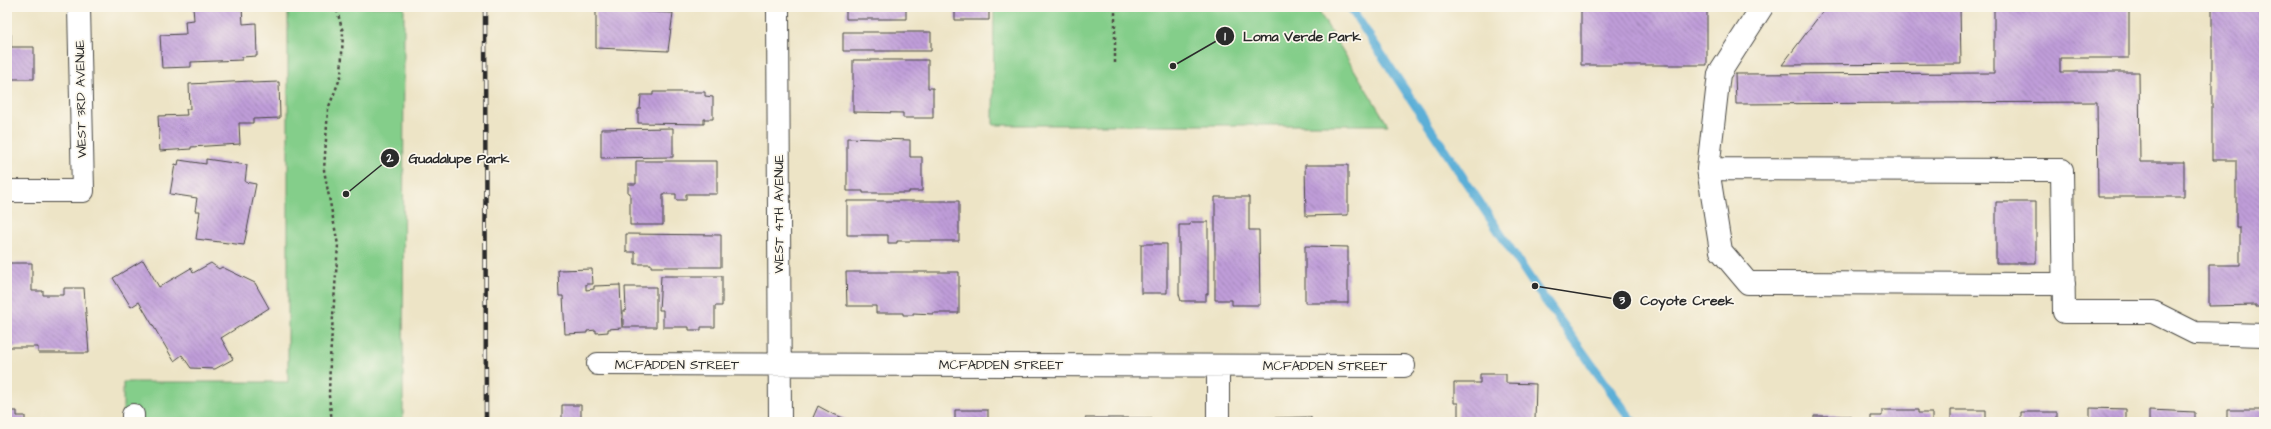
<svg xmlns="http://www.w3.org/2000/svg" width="2271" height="429" font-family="'Architects Daughter',sans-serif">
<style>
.green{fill:#84ce8a;stroke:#587c5a}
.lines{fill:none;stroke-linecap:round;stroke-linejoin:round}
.stream{stroke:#5cafd7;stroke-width:9}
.building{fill:url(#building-back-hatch)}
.minor-casing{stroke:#484742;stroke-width:24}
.path{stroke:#484742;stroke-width:2.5;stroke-dasharray:3 3;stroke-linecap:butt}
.minor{stroke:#fff;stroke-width:22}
.rail-casing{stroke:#2b2b2b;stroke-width:4.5}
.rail{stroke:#fbf7ec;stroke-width:3;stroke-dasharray:9;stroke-linecap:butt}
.labels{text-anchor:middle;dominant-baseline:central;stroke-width:3.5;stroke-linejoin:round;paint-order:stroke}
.street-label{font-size:13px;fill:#2b2b2b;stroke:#fbf7ec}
.leader{fill:none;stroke:#2b2b2b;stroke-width:1.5}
.callout-dot{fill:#2b2b2b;stroke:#fbf7ec;stroke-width:1.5}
.mark-label{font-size:12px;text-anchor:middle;font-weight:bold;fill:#fff}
.callout-label{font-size:14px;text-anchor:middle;font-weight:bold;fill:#2b2b2b;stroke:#fbf7ec;stroke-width:3.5;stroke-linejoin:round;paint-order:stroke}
</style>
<defs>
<pattern id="building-back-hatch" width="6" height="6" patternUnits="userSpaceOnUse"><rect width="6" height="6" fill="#bf9dd9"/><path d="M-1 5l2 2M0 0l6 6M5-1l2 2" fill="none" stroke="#9b80b0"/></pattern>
</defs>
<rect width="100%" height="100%" fill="#fbf7ec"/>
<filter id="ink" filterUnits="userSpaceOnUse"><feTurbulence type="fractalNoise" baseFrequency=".025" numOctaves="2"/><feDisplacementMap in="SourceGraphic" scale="8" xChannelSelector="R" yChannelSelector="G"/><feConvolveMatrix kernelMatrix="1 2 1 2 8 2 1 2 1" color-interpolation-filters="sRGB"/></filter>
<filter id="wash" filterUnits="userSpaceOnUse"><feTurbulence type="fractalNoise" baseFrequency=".012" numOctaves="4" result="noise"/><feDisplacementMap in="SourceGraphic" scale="16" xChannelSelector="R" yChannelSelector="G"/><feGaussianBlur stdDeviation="0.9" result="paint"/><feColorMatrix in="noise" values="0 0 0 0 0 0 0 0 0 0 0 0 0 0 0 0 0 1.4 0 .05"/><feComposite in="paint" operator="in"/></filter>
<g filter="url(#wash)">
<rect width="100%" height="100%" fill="#ede4c6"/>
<path class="green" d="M288,7H404L403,422H123V382H288Z
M994,7H1316L1388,125H993Z"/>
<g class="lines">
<path class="stream" d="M1350,7L1535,286L1633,422"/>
</g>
<g id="blocks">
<path class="building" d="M193,7H242L243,24L256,23L257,56L242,57V60L191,62V67L162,68L160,35L186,34L185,21L194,20Z
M596,7H628V11L673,13L668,51L596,48Z
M846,7H906V19H846Z
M955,7H989V20H955Z
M1581,7H1707V65H1581Z
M1826,7H1960L1961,64L1782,65Z
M1994,7H2129V58H2060V72H2139L2140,162H2184V197H2098L2097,102L1736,104L1735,74L1994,73Z
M2212,7H2264V307H2256V305L2209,306V265H2240V228H2236V160H2212Z
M843,32H931V51H843Z
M7,34H11V47H34V79H12V89H7Z
M853,60H928V88H933V118H903V113L853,112Z
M252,81V83L279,82L280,118L253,119V123H239L240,144L191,147V149L160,151L158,116L187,115L186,109H190L189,84Z
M653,92H705V96L713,97V119H704V124L638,123V109H640L641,95H653Z
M673,128V157L601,158V129Z
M847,138L910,140V157H922V191H909V193H863V191H847Z
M206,159L247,165L245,182L256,184L244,245L196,239L200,211H195L197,198L170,194L175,164L178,165L179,160L206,164Z
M636,161H717V194H686V200H676V194H663V225H630V193H628V184H636Z
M1305,165H1348V215L1306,216Z
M1215,197H1249V230H1259L1260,305H1232V300H1215Z
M847,201H959V241H897V243H888V235H847Z
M1996,202H2036V263H1996Z
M1190,222H1208V294H1206V301H1181L1179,294V225H1190Z
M626,234L721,235V267H651V264H635V252H626Z
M1141,244H1167V293H1141Z
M1305,246L1348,247V303H1305Z
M143,260L159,287L191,268L193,273L211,263L219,269L222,267L255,283L269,308L221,338L233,359L215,369L191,368L182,355L174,361L139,302L131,307L113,278Z
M7,263H32V291H43V295H64V288H84L89,353H38V347H7V329H10V294H7Z
M592,269L593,284H586V290L594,289V286L620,285L622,328L608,329V332L596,333V330L587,331V333L565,334L563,296H559L558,270Z
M846,272H959V313H933V314L913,313V315H903V313H876V306H847Z
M661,276H722V306H715V327H701V330H689V327H663V310H659Z
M625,287H656V327H623V311H626Z
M1480,374H1506V383L1536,384L1535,421H1458V403H1454V383H1480Z
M562,405H581V422H562Z
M818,406L831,413L853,422H811Z
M2090,408L2126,409V422H2090Z
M955,410H988V422H955Z
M1882,410H1918V413H1932V422H1871V416H1882Z
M1951,410H1986V422H1951Z
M2149,410L2195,412V422H2149Z
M2227,410H2262V422H2227Z
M7,411H17V416H25V422H7Z
M2021,412H2057V422H2021Z
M1814,416H1850V422H1814Z
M1311,417V422H1270V418Z
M1085,418H1152V422H1085Z"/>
</g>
</g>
<g filter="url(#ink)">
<use href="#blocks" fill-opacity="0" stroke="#484742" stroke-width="1"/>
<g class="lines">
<defs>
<path id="minor" d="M778,7L780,422
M1708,169L1719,74L1762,7
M7,191H83L79,7
M2064,284L1748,283L1721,251L1708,169L2062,170L2064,312H2153L2195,333L2264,335
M598,364L1404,366
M133,422V415
M1218,422V366"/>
</defs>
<use href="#minor" class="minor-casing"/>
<path class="path" d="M1115,63V7
M332,422L329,396L330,359L338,245L324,170L328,109L341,76L343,32L336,7"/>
<use href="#minor" class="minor"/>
<defs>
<path id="rail" d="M485,7L486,422"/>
</defs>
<use href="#rail" class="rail-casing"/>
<use href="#rail" class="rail"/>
</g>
</g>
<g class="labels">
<g class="street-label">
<text transform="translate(81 99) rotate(-91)">WEST 3RD AVENUE</text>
<text transform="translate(779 214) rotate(-90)">WEST 4TH AVENUE</text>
<text x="677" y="365">MCFADDEN STREET</text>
<text x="1001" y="365">MCFADDEN STREET</text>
<text x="1325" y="366">MCFADDEN STREET</text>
</g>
</g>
<path class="leader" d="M1173 66L1225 36M346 194L390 158M1535 286L1622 300"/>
<g class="callout-dot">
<circle cx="1173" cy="66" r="4"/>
<circle cx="346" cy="194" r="4"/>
<circle cx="1535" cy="286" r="4"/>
<circle cx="1225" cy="36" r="10"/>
<circle cx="390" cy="158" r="10"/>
<circle cx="1622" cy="300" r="10"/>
</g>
<g class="mark-label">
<text x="1225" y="40">1</text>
<text x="390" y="162">2</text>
<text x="1622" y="304">3</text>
</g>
<g class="callout-label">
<text x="1302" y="41">Loma Verde Park</text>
<text x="459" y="163">Guadalupe Park</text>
<text x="1687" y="305">Coyote Creek</text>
</g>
<rect width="2271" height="429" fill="none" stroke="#fbf7ec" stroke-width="24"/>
</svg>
